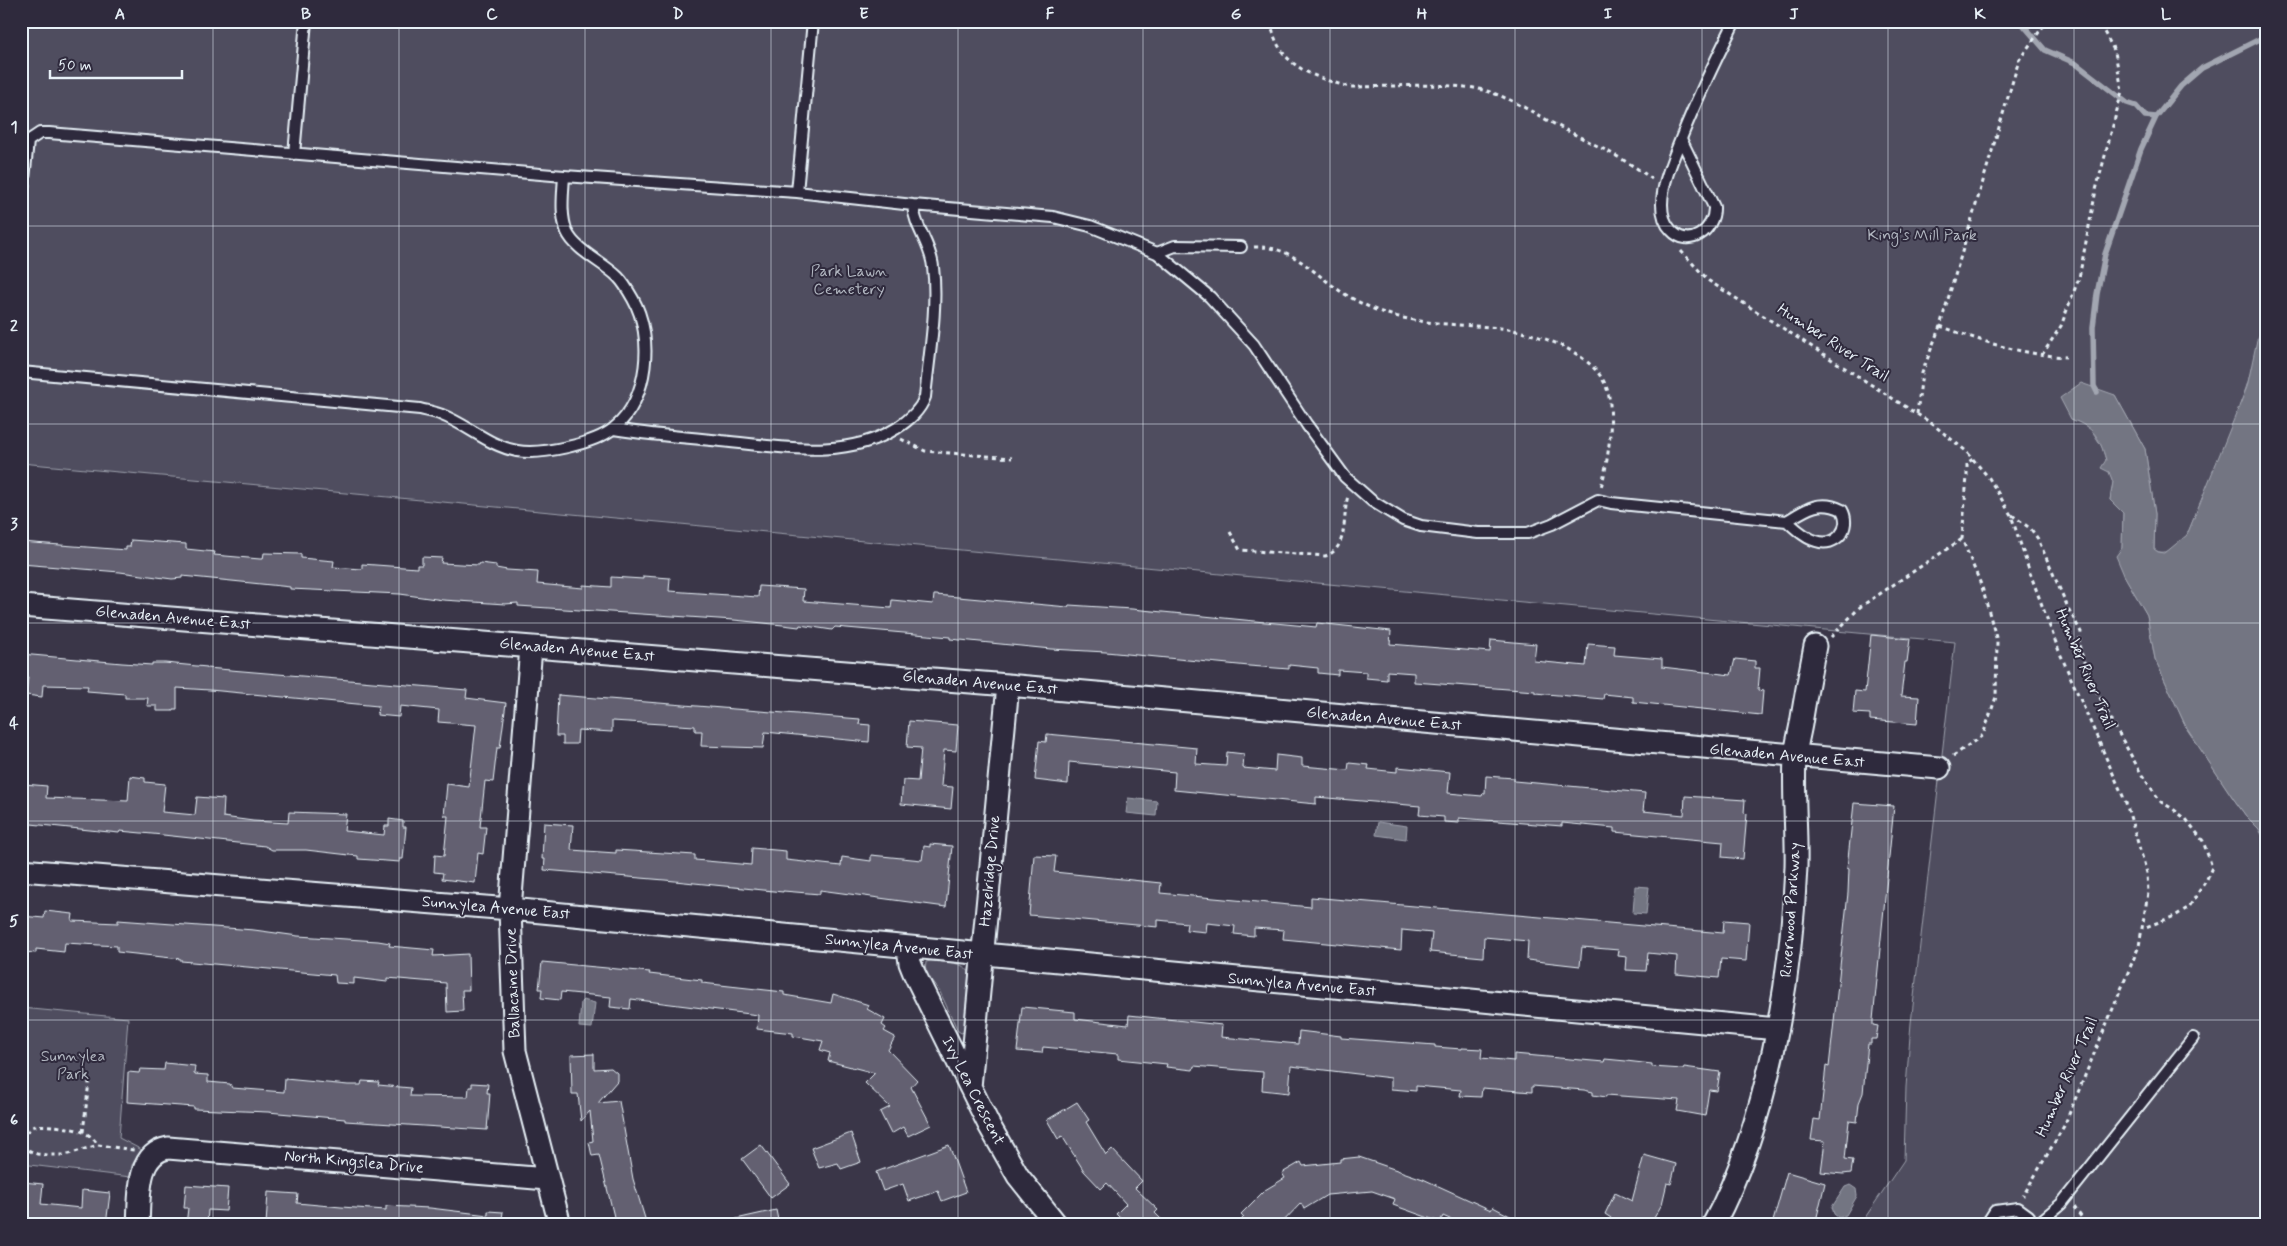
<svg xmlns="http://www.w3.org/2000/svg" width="2287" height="1246" font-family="Mynerve,sans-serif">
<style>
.green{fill:#504e5f;stroke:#9ca0ac}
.water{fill:#737482;stroke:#a2a6b1}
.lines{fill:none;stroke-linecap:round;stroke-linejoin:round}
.stream{stroke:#a2a6b1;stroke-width:5.5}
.building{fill:#636171;stroke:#e8f1f8}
.lane-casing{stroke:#e8f1f8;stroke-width:14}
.street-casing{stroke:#e8f1f8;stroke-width:25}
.path{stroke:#e8f1f8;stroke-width:3;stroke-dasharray:4 4;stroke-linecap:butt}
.lane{stroke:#2f2a3d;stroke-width:10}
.street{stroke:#2f2a3d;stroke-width:21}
.grid{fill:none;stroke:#e8f1f8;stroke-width:1;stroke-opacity:0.55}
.labels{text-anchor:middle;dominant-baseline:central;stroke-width:4;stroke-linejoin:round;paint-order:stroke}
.park-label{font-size:16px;fill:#b3b8c2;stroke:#2f2a3d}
.street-label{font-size:16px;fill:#e8f1f8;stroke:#2f2a3d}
.neatline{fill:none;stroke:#e8f1f8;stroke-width:2}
.grid-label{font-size:16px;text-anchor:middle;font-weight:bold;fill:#e8f1f8}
</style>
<rect width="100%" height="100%" fill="#3a3648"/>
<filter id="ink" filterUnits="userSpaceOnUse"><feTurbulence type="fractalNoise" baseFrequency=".02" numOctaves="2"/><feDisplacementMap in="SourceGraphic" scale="10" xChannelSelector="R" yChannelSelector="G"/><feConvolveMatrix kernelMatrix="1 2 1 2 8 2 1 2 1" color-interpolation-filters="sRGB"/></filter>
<g filter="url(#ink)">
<path class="green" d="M21,21H2266V322C2255,344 2254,365 2246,388C2229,438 2207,486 2187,535C2179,543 2166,559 2154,549L2155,514L2145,449L2115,395L2071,419L2089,426L2102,447L2113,482L2110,500L2123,513L2122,549L2124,575L2147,615L2155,659L2187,729L2233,798L2246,816L2259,829L2266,842V1225H1860L1904,1160L1906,1087L1911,1023L1955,642L21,463Z
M931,961C943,962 965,961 970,974L967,1028L964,1032L961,1033L958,1031L940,992L925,972L926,962Z
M21,1008L128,1018L119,1138L142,1150L132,1165L131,1177L21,1164Z"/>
<path class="water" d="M2266,322V842L2259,829L2246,816L2233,798L2187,729L2155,659L2147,615L2124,575L2116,556L2122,548L2123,513L2110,500L2113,482L2109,472L2101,468L2106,460C2099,436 2094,428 2071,419L2060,398L2081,383L2115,395L2145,449L2155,514L2154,549L2158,552L2165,553L2187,535L2247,387L2257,340Z
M1128,798L1157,801L1156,816L1126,813Z
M1378,822L1407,826L1406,839L1376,835Z
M1635,886L1649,887L1646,914L1633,913Z
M583,1000L595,1003L592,1028L579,1027L581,1002Z
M1850,1185L1856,1189L1857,1196L1846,1215L1839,1218L1834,1214L1832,1207L1845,1187Z"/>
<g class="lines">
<path class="stream" d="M2020,21L2045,50L2075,63L2127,103L2136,106L2145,116L2156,117
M2097,392L2094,386L2093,327L2097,294L2105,254L2141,149L2156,117L2181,86L2202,68L2266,36"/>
</g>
<path class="building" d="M131,540L186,544V549L215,552L214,555L260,559H263L264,553L301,554V558L334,561L333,567L362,569V564L417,568V565H422V557L442,558L441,563L479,565L480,563L496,565V568L507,570L538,572L537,584L583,588V585L611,587V577L643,579V576L670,578L669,591L758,597L759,586L804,589L803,601L891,608L892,600L933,604L934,595H936L1068,607L1069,605L1132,609L1316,627L1317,623L1391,631L1390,644L1490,652L1491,640L1536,644L1534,661L1586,666L1588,644L1615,646L1614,655L1662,659V667L1731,675L1735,659L1755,661V668H1760L1758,690L1763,691L1761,715L1633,702V697L1604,694L1603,699L1535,693V691L1414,682V673L1387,671V680L1366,678V672L1338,670V675L1318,673V668L1289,665V669L1249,666L1106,652L1051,649L950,639V637L835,627L832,630L800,625L799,627L783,625L734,620L518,606V603L505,604L443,600L400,594L290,589V587L281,586L182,576V578L172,579L120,572L21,564V542L126,550V547H130Z
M1871,635L1910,639L1907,662H1905L1901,696L1919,697L1917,724L1870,720V714L1853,713L1855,691L1865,692Z
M21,654L122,663L152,665V663H165L207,667V668L467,690L466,698L506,703L500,748H497L493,782L485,781L480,827H486L483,854L478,853L475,883L442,879L443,873L434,872L435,855L444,856L448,816H444L447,784L469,787L476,725L438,722L439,710L400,706L399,717L377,715L378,706L210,690L177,688V709H173V711H157V706H147L148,698H125V694L87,691L88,686L43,685L42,697L26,695L28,677H21Z
M558,695L860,719L859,724L870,725L869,742L765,732L763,748L701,746L702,731H695V726L612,721V732L578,730L577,744H563V736H556Z
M909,721L958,725L956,751L944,750L941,786L953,787L951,809L901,804L903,780L918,781L921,748L907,747Z
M1047,734L1197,748L1196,764L1226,766L1227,752L1244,754L1243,768L1275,771L1276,755L1302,758V766L1348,770L1349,763L1369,765L1368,769L1397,772V767L1450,772L1448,793L1482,796L1483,793H1485L1486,776L1514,778V781L1645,793L1643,811L1684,815L1685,796L1745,800L1744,813L1747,814L1743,859L1722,857L1723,842L1614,832V828L1562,823V826L1459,818V823L1444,822V817L1419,815L1420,806L1316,797V804L1174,790L1175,772L1069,762L1068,784L1035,780L1039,741L1046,742Z
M130,776L145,778V782L165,784L162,812L195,815L197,797L224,799L223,817L253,821L288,823L289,812L346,814L344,831L384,835L385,826H389V819L403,821V827H406L403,859H400V862L358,859V856L306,850H272L265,846L163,835L120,831L119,833L21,823L24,784L47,786L46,798L128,801Z
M1854,803L1894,806L1873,1020V1025L1878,1026L1876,1039H1871V1044H1868L1863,1093L1859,1103L1857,1122L1849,1121L1845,1159L1853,1160L1851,1173L1843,1174L1821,1172L1825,1141L1811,1140L1814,1119L1820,1120L1826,1066L1829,1067L1848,893L1849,869L1847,868Z
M544,823L573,825L571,850L616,853V850L695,855V860L751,865L752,848L786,851V860L841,866L842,857L871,861V855L922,860L924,846L930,847V844L952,846L946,907L820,890V894L783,891V892L665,880L544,870L545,859H542Z
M1034,855L1056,856L1054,872L1161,883L1160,893L1311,907V897L1723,933L1724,920L1749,922L1746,961L1721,959L1719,978L1676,974L1677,956L1648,953L1646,971L1626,970L1627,957L1618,956L1619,950L1582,947L1580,966L1527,960L1528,941L1484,937L1483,957L1430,952L1432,933L1402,930L1401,950L1283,939L1284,930L1254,928V936L1234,934L1235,926L1207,923L1206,932L1186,930L1187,923L1158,920V927L1029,915Z
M45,911L73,914L72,921L118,923V920L254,930L298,936L378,941L390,943L389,946L434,950L433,956L468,954L469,990H462L463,1011L447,1012L446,983L387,978V982L354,978V984L336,983L335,975L181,961V959L117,952V946L65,943L64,952L36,949V953L21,952V916L44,918Z
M542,962L650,972L649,974L702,980V983L784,992V995L831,1003L833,994L869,1005L867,1009L885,1019L882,1025L886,1028L884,1031L895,1037L888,1050L917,1080L911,1087L931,1125L908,1136L903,1127L891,1134L880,1112L890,1107L865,1083L875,1073L828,1061L830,1053L820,1050L823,1041L793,1036V1033L757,1029L758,1015L631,999L630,1009L610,1007L611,997L561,992L560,1000L541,998L542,989H539Z
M1022,1007L1075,1012V1019L1128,1025L1129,1015L1222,1025L1221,1037L1298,1044L1299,1031L1341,1036V1038L1435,1045V1047L1462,1049V1048L1482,1049L1481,1058L1514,1061V1054L1604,1062L1605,1059L1626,1061L1652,1064V1067L1683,1069L1684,1067L1720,1072L1717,1091L1709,1090L1705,1116L1677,1111L1679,1100L1606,1095V1097L1593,1095V1092L1584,1090L1532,1086V1092L1482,1088L1481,1097L1460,1096L1461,1090L1416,1086V1091L1391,1089V1078L1291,1066L1289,1093L1262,1090L1263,1072L1194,1066L1193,1070L1166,1067L1167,1064L1118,1059V1054L1043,1047L1042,1053L1017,1051Z
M594,1054V1069L611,1068L617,1073V1081L598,1103L619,1101L633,1179L647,1225H616L599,1155L592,1156L589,1142L593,1141L590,1111L581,1121L578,1094H572L571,1055Z
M165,1063L195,1066L194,1074L208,1075V1082L230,1084L232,1088L284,1092L285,1079L348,1085H361L362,1081L379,1082L378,1085L411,1088L410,1096L468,1097L469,1087H472V1083L488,1084L487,1093H490L487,1130L345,1121V1119L268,1112L194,1109V1107L127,1102L128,1072L139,1073L140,1069L164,1070Z
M1077,1102L1089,1120L1086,1122L1106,1155L1112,1149L1142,1181L1135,1188L1158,1210L1155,1213L1167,1225H1127L1116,1214L1126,1204L1107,1183L1101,1189L1084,1171L1062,1136L1058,1139L1047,1120Z
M851,1133L861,1162L841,1169L838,1163L819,1168L811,1148Z
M761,1145L790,1184L771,1198L742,1159Z
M949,1145L966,1192L942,1201L938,1191L909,1201L903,1184L883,1191L876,1172Z
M1644,1155L1676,1164L1671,1184L1667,1183L1662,1204L1650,1225H1608L1611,1218L1605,1214L1615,1193L1632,1201Z
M1359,1157L1423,1179L1491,1210L1493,1207L1527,1225H1463L1443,1216L1440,1222L1393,1205L1395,1199L1372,1191L1327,1195L1304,1209L1301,1203L1280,1225H1236L1244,1217L1241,1214L1265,1190L1285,1178L1282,1173L1301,1162L1303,1166L1340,1162V1159Z
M1787,1172L1825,1183L1815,1225H1772Z
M23,1182L43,1184L41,1204L81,1208L82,1190L110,1193L106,1225H21Z
M186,1185L228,1188L226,1211L208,1210L207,1225H186L188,1208H184Z
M268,1192L298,1194L297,1203L341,1207L386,1210V1206L430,1208L488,1215V1211L503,1212L501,1225H266Z
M776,1210L779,1225H736V1219Z"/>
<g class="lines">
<defs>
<path id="lane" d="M1681,139L1714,207C1715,230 1689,250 1671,230C1649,207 1673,160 1682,136C1698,96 1716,59 1735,21
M294,154L306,21
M797,192L813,21
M21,208L28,141L40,133H49L564,176L797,192L913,205L1053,217L1090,226L1157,253L1210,297L1254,345L1307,425L1345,477L1372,501L1403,520L1421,526L1478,533H1528L1552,524L1598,500L1611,503L1787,521C1806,509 1820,499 1842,510C1852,528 1836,548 1816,541C1805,538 1795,528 1787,521
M1157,253L1175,246L1241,247
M21,372L420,409C428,411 435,412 442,415C468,425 489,446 517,451C541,455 595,444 614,428C649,400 654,336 633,299C629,292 624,283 618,277C604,263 575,250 567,232C560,215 563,194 564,176
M614,429C649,435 685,437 721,441C778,446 844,461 897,428C909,420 920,411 925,397C929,356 938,307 933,267C931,244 914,227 913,205
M1986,1225L1995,1211L2018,1208L2029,1216V1225
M2036,1225L2061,1204L2193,1038"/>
<path id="street" d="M21,606L1008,685L1939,768
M531,647L510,909L515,1051L560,1225
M21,870L510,909L1777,1029
M908,948L910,963L914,973L989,1125L1018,1176L1057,1225
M970,1087L1008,685
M138,1225C140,1199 135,1154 168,1148L547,1179
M1713,1225C1768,1123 1791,982 1796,867C1797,831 1793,794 1795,757C1796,746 1799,735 1801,724C1805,698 1810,672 1815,646"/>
</defs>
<use href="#lane" class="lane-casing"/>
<use href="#street" class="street-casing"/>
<path class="path" d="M1271,21C1276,65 1312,77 1350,87C1388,87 1427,83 1465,87C1497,89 1528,110 1556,125C1589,142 1623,157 1652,179
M1254,247C1289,245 1309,269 1336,288C1348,297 1362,304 1376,310C1415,325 1459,324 1500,328C1535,332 1595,352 1607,389C1615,412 1608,464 1601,487
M1681,251L1709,281L1931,423L1966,451L1989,478L2011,515L2030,573L2059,651L2126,803L2147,873L2148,893L2139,946L2064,1126L2023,1196
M1940,326C1984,342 2019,354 2066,357
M2042,355L2061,326L2079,278L2096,190L2122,91L2115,52L2098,21
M1917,414L1922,373L1940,326L2019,60L2047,21
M901,439L925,451L1012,458
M2012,515L2031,529L2038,539L2069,610L2081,632L2079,645L2087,672L2113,723L2142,775L2161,802L2173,809L2186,819L2203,841L2212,867L2207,879L2189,907L2175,916L2143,928
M1230,532L1240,550L1325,556C1349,549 1342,516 1348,496
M1831,637L1860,607L1962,539
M1953,756L1983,735L1996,697L1997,641L1982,587L1962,539L1967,476V463L1973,459
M83,1132L89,1082
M21,1138L32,1127C41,1123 74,1128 83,1132C90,1135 94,1139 98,1145
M21,1147L37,1154L48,1155H65L98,1145L134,1150
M2074,1207L2087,1225"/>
<use href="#lane" class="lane"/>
<use href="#street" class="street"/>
</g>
</g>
<path class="grid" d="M213,21V1225M399,21V1225M585,21V1225M771,21V1225M958,21V1225M1143,21V1225M1330,21V1225M1515,21V1225M1702,21V1225M1888,21V1225M2074,21V1225M21,226H2266M21,424H2266M21,623H2266M21,821H2266M21,1020H2266"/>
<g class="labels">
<g class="park-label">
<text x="1922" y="235">King's Mill Park</text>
<text x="849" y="271">Park Lawn<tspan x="849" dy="18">Cemetery</tspan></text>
<text x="73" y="1056">Sunnylea<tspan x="73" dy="18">Park</tspan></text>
</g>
<g class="street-label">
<text transform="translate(1833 343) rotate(33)">Humber River Trail</text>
<text transform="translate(173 618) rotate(5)">Glenaden Avenue East</text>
<text transform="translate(577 650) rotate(5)">Glenaden Avenue East</text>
<text transform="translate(2085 669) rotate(67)">Humber River Trail</text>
<text transform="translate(980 683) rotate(5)">Glenaden Avenue East</text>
<text transform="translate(1384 719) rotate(5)">Glenaden Avenue East</text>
<text transform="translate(1787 756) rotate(5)">Glenaden Avenue East</text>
<text transform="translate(990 871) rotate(-85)">Hazelridge Drive</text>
<text transform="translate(496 908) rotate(5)">Sunnylea Avenue East</text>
<text transform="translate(1791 910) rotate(-86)">Riverwood Parkway</text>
<text transform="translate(899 947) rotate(6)">Sunnylea Avenue East</text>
<text transform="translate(513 983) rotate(-92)">Ballacaine Drive</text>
<text transform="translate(1302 985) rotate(5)">Sunnylea Avenue East</text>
<text transform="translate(2067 1077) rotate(-66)">Humber River Trail</text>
<text transform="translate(973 1091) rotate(63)">Ivy Lea Crescent</text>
<text transform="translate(354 1162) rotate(5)">North Kingslea Drive</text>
</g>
</g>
<rect width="2287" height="1246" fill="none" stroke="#2f2a3d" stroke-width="55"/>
<path d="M50 70v8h132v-8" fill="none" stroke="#e8f1f8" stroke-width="2.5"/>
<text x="58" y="70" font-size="15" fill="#e8f1f8" stroke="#2f2a3d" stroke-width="4" paint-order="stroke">50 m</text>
<rect x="28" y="28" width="2232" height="1190" class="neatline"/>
<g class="grid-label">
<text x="120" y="19">A</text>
<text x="306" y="19">B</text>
<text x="492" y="19">C</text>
<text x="678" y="19">D</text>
<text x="864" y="19">E</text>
<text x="1050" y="19">F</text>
<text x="1236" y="19">G</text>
<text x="1422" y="19">H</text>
<text x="1608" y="19">I</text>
<text x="1794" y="19">J</text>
<text x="1980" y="19">K</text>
<text x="2166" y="19">L</text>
<text x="14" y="132">1</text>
<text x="14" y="331">2</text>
<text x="14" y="529">3</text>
<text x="14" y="728">4</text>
<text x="14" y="926">5</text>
<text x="14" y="1125">6</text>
</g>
</svg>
